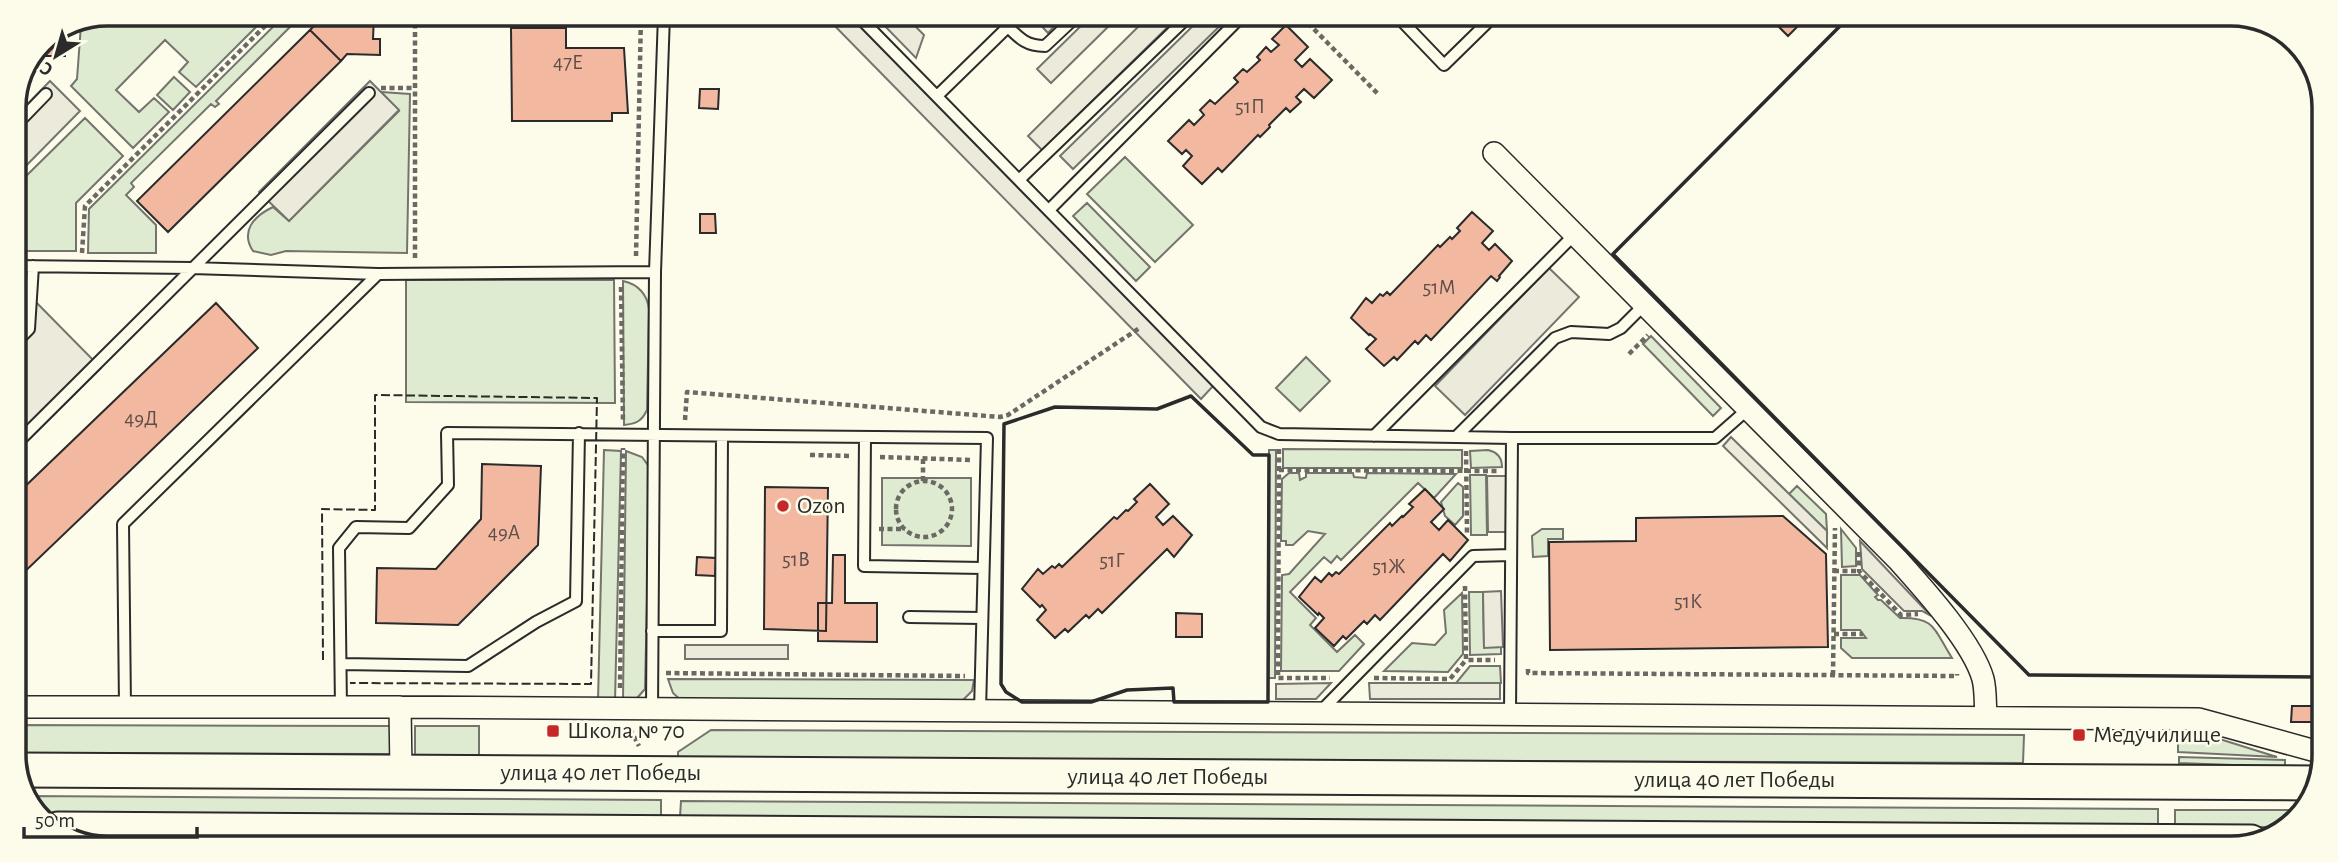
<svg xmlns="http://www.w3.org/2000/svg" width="2338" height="862" font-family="'Alegreya Sans',sans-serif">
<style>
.green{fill:#deebd1;stroke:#74746e;stroke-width:2}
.parking{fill:#eceadb;stroke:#74746e;stroke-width:2}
.building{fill:#f2b8a0;stroke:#2b2b2b;stroke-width:2}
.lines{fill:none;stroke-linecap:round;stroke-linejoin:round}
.lane-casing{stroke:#2b2b2b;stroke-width:14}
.street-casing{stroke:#2b2b2b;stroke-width:24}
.primary-casing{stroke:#2b2b2b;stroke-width:37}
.path{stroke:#6a6964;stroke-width:4.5;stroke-dasharray:5 3.5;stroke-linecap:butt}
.lane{stroke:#fdfbea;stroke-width:10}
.street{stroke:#fdfbea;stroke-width:21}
.primary{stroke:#fdfbea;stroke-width:33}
.fence{stroke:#2b2b2b;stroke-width:2;stroke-dasharray:9 3.5;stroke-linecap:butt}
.wall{stroke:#2b2b2b;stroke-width:3.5}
.poi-dot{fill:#c62828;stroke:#fdfbea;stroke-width:2.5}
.labels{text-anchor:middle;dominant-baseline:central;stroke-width:5;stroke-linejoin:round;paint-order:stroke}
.number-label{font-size:21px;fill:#5d4e48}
.poi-label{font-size:24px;fill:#2b2b2b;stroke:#fdfbea;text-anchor:start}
.street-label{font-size:24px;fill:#2b2b2b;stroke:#fdfbea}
.rim{fill:none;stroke:#2b2b2b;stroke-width:3.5}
</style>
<rect width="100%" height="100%" fill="#fdfbea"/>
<path class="green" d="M107,14H269L196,87L179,72L188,62L165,40L116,90L139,112L154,98L169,112L133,148L71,86L77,79L81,25Z
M286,14H312V19L309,22L306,19L299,26L295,22L216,101L219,104L215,107L211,104L131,183L134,187L126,195L156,225V253H88L89,209Z
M174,77L190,92L173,110L157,95Z
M381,92L410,94L407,253L286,251L271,255L253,251C240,231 254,216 273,207L289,221L399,111Z
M85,118L123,156L76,203V251H14V188Z
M1125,157L1193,225L1155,262L1087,194Z
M1087,203L1150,267L1136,281L1073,216Z
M406,280H614L615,403L406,402Z
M623,281C638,284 648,295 649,310L647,410C642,421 636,424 624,425Z
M1651,336L1721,408L1713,416L1643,344Z
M1306,357L1330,381L1300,411L1276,388Z
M1283,449L1462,450V468H1283Z
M604,450L621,451L615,701H598Z
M1269,450H1276L1275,678H1268Z
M1488,450C1497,452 1502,457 1502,467L1471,468L1470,451Z
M626,451L642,457L650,468L645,689L637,698L623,701Z
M1289,473H1299L1300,480L1306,477V473H1353L1354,477L1366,478L1367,473L1456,474L1434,498L1418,483L1341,560L1337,556L1331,563L1324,557L1290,592L1316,618L1310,625L1337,652L1355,635L1364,644L1339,671H1281L1282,575L1289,574L1325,534L1308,531L1293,545H1286V541H1281L1282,479Z
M1470,475H1486L1487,535H1471Z
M882,478H971V546L882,545Z
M1458,483L1463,487V516L1455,525L1445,516L1441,502Z
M1797,486L1826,514L1827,531L1789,494Z
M1542,529H1563V539H1548V556L1533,557L1532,536Z
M1841,529L1856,548V566L1842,567Z
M1841,575H1860L1878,595L1875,597L1878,600H1881L1900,618C1936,617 1934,630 1952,658H1852L1841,648V638H1866L1860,630H1841Z
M1469,592H1483L1484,647H1501V654L1470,655Z
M1462,593L1463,654L1448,672L1384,671L1412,643L1435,645L1446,633L1444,610Z
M1470,666H1500L1501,683H1456Z
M668,679L974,680L972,691L962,701L683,702L673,693Z
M14,725L393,726L392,754L14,753Z
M415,726H479V755H415Z
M711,730L2024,735L2023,763L678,758V752Z
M2178,734L2210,736L2277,757L2178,752Z
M2179,757L2285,760V767L2179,763Z
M27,796L661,800V819L38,815L33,811Z
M681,801L2158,809V826L680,817Z
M2175,810H2300L2287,827H2175Z"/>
<path class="parking" d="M825,16H852L1214,385L1201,399Z
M875,16H905L924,35L916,58Z
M1036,16H1064L1048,33L1034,18Z
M1091,16H1119L1051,83L1037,69Z
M1149,16L1178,17L1042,150L1028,136Z
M1202,17H1229L1073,169L1060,156Z
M50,81L80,111L14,178V118Z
M370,81L399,110L289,221L259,192Z
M1549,268L1579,297L1465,415L1435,386Z
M25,291L101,368L14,454V301Z
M1731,437L1827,531V548L1723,446Z
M1487,476H1506V532H1488Z
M1860,541L1931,616L1922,611H1904L1862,569Z
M1501,591L1503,647L1484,648L1483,592Z
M685,645H788V659H685Z
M1331,683L1316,699H1276V684Z
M1369,683H1500V699H1370Z"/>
<path class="building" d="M316,14L374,15L373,39H380V55L347,54L341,61L310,30L316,24Z
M956,16H974L965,25Z
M1770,18H1806L1788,36Z
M1286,25L1308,47L1295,60L1302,67L1310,59L1332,80L1314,98L1304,89L1296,97L1301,102L1290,112L1286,108L1269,125L1270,127L1260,137L1258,135L1222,172L1218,168L1202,184L1183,166L1192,156L1186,150L1182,154L1168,141L1189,120L1194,125L1204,115L1200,110L1210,100L1215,104L1238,82L1234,78L1243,69L1247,72L1260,60L1257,57L1266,47L1271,52L1279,45L1272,39Z
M511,28H566V48H624L628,113H612V121H512Z
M310,30L341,61L168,232L137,201Z
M60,33V38L65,39V56H35L42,41Z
M700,89H719L718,109L699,108Z
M1472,212L1493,231L1482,243L1489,250L1495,244L1512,261L1499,276L1500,277L1497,281L1491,276L1431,340L1426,335L1418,344L1415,341L1397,360L1394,357L1384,366L1366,349L1376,339L1370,334L1369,335L1351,318L1366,298L1372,303L1380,294L1383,296L1387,292L1390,295L1438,245L1440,247L1450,237L1452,239L1460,231L1457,228Z
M700,214H715L716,233H700Z
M216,303L258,348L14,582V497Z
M482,464L541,466L538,545L458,625L376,623L377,568L436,569L481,519Z
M1150,484L1169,504L1156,517L1163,525L1173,516L1192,535L1174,557L1167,549L1102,613L1098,609L1089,618L1086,615L1068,632L1065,629L1055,638L1037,620L1046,610L1042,605L1040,607L1022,589L1038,569L1043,574L1052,566L1055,568L1059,564L1062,567L1114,517L1117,519L1126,510L1128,511L1137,502L1134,499Z
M765,487L828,488L826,631L764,629Z
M1425,489L1444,509L1431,522L1439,530L1448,520L1468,540L1450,561L1443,554L1380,620L1375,615L1367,624L1364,621L1346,639L1343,636L1334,646L1315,628L1324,618L1319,613L1318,615L1299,597L1315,577L1321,582L1329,573L1332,576L1336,572L1339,574L1390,523L1392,526L1402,516L1403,517L1413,507L1409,504Z
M1783,516L1826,554L1828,647L1550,650L1549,542L1636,541V518Z
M833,555H845V603H877V642L818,641V603H832Z
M697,557L716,558L715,576L696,575Z
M1176,613L1202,614V637H1176Z
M2292,706H2313V722H2291Z"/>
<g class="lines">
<defs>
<path id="lane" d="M858,16L1261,427L1279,434L1456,437L1555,338L1571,332L1609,334L1621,328L1644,305
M1398,17L1444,65L1493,17
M1008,27C1020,39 1027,46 1045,46L1077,16
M937,96L1019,16
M14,127L46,94
M1020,179L1188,17
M1050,209L1241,17
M14,266L192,268L378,274L655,272
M14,344L29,329L33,266
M1374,436L1575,234
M865,437L864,566L983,568
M1456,437L1512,438L1510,714
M1512,438H1715L1748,409
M14,446L369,93
M909,617L982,618
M652,631H721L722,436
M341,664L468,666L536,622L576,601L579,433
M125,707L123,524L378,274
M341,708L339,548L356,527L409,528L448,485L447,433L987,438L980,711
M652,710L655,272L664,15
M1320,712L1473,556L1511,555"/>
<path id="street" d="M1494,153L1898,560C1924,589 1973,643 1983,679C1986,691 1985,705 1986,717
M14,707H400L2199,719L2319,752
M400,707L401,772"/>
<path id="primary" d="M18,770L2319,783
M58,829L2251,842"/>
</defs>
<use href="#lane" class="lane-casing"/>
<use href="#street" class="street-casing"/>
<use href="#primary" class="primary-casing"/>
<path class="path" d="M1302,17L1379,95
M381,88H415
M82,253L85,206L277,14
M636,256L641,15
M415,258V15
M621,287L623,422
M1629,354L1648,335
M685,420L687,392L1000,417L1008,415L1141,327
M1279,449L1278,678H1330
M1466,451L1467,534
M810,455L851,456
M880,457L973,460
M1279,470L1497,471
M923,481V458
M896 509a28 28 0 1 1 56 0a28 28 0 1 1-56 0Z
M879,529H905
M1859,552V571L1901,615L1918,614
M1834,571H1859
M1465,586L1466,660H1495
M1834,634H1863
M1528,669V673L1957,676V674
M666,673L965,676
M1833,675L1835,528
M1374,678L1450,679L1466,660
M620,688L623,448
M630,729L639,746"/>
<use href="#lane" class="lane"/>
<use href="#street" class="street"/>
<use href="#primary" class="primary"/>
<path class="fence" d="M323,660L322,509L375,510V395L597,398L591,684L350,683"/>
<path class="wall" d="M1848,18L1613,254L2029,675L2320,677
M1191,396L1253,455H1269L1268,702H1174L1173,688L1127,690L1091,702H1022L1006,692L1001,684L1004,424L1055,407L1157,409Z"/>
</g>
<g class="poi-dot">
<circle cx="783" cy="506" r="7"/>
<rect x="546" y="724" width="14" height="14" rx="3.5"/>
<rect x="2072" y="728" width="14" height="14" rx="3.5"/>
</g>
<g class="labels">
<g class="number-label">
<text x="568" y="62">47Е</text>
<text x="1250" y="106">51П</text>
<text x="1439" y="287">51М</text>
<text x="141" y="418">49Д</text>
<text x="504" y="532">49А</text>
<text x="796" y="559">51В</text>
<text x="1112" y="560">51Г</text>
<text x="1389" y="566">51Ж</text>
<text x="1688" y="601">51К</text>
</g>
<g class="poi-label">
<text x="797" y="506">Ozon</text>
<text x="567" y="731">Школа № 70</text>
<text x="2093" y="735">Медучилище</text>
</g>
<g class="street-label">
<text x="601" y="773">улица 40 лет Победы</text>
<text x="1168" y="777">улица 40 лет Победы</text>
<text x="1735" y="780">улица 40 лет Победы</text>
</g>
</g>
<path d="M0 0H2338V862H0ZM107 26H2231A81 81 0 0 1 2312 107V755A81 81 0 0 1 2231 836H107A81 81 0 0 1 26 755V107A81 81 0 0 1 107 26Z" fill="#fdfbea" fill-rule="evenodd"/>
<path class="rim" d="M107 26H2231A81 81 0 0 1 2312 107V755A81 81 0 0 1 2231 836H107A81 81 0 0 1 26 755V107A81 81 0 0 1 107 26Z"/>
<g transform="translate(56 56) rotate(217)" stroke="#fdfbea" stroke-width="5" paint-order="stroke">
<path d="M0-5L12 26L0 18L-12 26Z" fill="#2b2b2b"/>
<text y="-10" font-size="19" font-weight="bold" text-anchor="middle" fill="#2b2b2b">С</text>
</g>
<path d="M24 827v10h173v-10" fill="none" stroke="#2b2b2b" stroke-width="3.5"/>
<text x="35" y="827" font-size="21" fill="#2b2b2b" stroke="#fdfbea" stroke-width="5" paint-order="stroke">50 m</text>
</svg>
